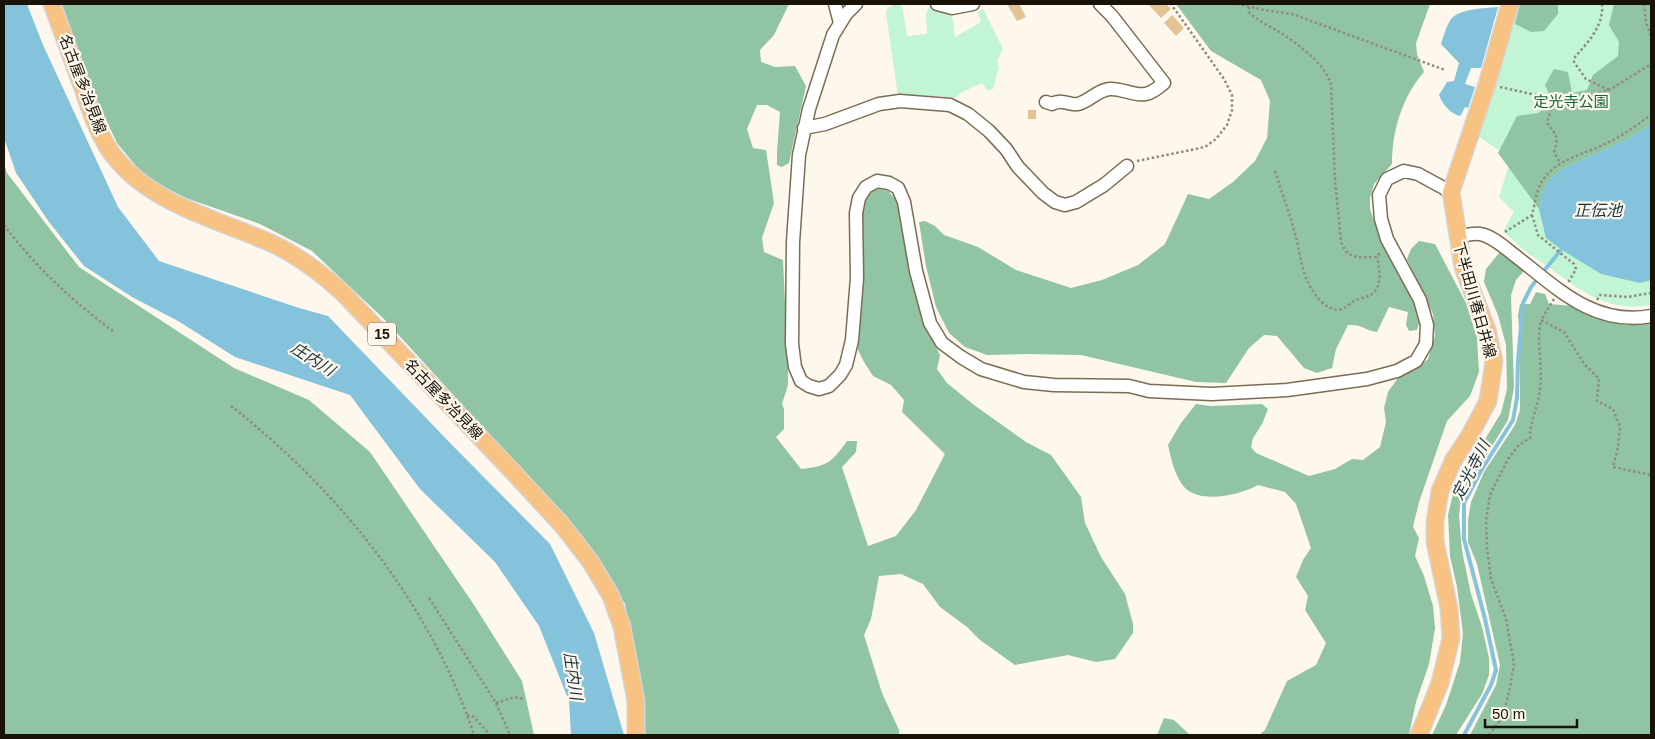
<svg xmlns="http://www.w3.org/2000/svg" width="1655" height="739" font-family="Arial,'Noto Sans JP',sans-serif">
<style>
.green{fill:#c1f5d3}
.forest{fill:#90c4a2}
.water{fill:#84c3db}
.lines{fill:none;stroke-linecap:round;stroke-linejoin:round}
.stream{stroke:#84c3db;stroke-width:4}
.building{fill:#e3c393}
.minor-casing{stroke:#7b6c54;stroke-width:15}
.major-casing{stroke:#d5d4d3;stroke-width:19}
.path{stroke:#918b81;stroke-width:2.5;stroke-dasharray:2.5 2.5;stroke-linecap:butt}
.minor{stroke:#fff;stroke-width:12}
.major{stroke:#f8c283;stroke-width:16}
.labels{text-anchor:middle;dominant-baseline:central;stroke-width:4.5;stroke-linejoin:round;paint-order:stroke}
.shield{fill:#fef7ed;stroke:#5d574d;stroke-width:1}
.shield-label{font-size:14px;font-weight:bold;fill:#181209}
.street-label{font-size:15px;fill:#181209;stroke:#fef7ed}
.park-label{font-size:15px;fill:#0f653c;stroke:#fef7ed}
.water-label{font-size:16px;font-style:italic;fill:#16353f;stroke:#fef7ed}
</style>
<rect width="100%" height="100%" fill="#fef7ed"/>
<path class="green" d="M895,4L902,6L907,36L927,34L926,13L930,7C957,15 951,11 955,37L981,22L978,12L983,9L1003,49L997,61L999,67L993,89L988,91L982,83L962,92L955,98L938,96H898L886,13L887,9Z
M1516,4H1651V305C1614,312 1587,296 1558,274C1549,267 1539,261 1529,254C1520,247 1512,239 1503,231L1514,212L1499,197L1511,158L1476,135Z"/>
<path class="forest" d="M62,4H789L774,35L760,50L761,62L775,67L795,66L806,86L789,163L782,167L777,165V152L780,112L767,105H757L747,129L753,148L766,150L774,203L762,238L764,252L783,260L788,368V385L782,404L784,409V429L776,437L801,469C828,466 831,463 847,441H857L856,452L842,467L868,546L896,536L916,510L945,454L902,412L904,400L891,385L873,376L864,362L856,346L863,204L871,191L878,189L888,191L899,203L909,271L924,323L940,355L937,369L947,383L974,405L1026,442L1051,455L1081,497L1085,523L1101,557L1125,594L1133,624V633L1115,659L1096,662L1068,655L1015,665L980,640L967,627L940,607L923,584L901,574L879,576L871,619L864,635L882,693L899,730V735H644L625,604L585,539L384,319L312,251L260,224L186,198L145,177L117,143L93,92Z
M1176,4H1430L1416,43L1417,54L1424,72C1402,97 1392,131 1392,164L1374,184L1370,198V209L1376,226L1413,299L1420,320L1417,330L1409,331L1406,325L1408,312L1389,307L1377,332C1364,330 1362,324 1348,325L1336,349L1332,368L1317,373L1304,368L1277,336L1264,335L1249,348L1226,383L1196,382L1081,355L1027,354L987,355L965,347L949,333L936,307L926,266L919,222L925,221L935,226L944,235L978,247L1016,270L1071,288L1102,280L1138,265L1165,244L1188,194L1209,199L1233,182L1255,161L1267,138L1270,101L1261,80L1211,51Z
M1520,4H1558V14L1544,31L1531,32L1515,24Z
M1614,4H1651V124L1628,139L1564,168L1552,177L1543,191L1539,209L1498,153L1517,116L1538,113L1553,102L1545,85L1554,69L1568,72L1572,93L1587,90L1593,75L1618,56L1619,42L1609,25Z
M4,164L7,173L79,267L234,368L309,400L370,452L474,605L522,681L534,735H4Z
M1419,241L1435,244L1466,303L1477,338L1479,372L1470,396L1447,421L1419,502L1413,527L1419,538L1415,556L1424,576L1433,606L1435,628L1429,664L1416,702L1409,735H1259L1265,730L1287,681L1316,665L1326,643L1305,610L1308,596L1296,577L1303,560L1311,548L1296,504L1285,492L1258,485C1240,495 1202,504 1185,488C1175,477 1171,459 1168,445L1181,423L1196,404L1210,406L1262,404L1268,409L1262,424L1253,438L1251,447L1256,453L1309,476L1335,469L1352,459L1363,460L1380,447L1386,422L1384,408L1388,392L1400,375L1415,370L1428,359L1435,336L1433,314L1407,259L1411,249Z
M1500,252L1524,271L1516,280L1511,295L1514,387L1508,420L1461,497L1459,516L1462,551L1471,594L1482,627L1489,658V675L1482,694L1456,735H1432L1446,705L1460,662L1463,633L1457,587L1450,556L1448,515L1454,490L1501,413L1507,389L1506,345L1498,315L1484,282L1486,269Z
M1536,292L1545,294L1549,304L1573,306L1594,317L1627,325L1651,323V735H1470L1496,685L1500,665L1477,564L1468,542V520L1471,502L1484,472L1515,425L1520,410V341L1518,315L1520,304H1530Z
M1164,718L1174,720L1190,735H1157Z"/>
<path class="water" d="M4,4H27L43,45L118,207L159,261L299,308L328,316L454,447L550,544L594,633L624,735H571L569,701L539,626L495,562L420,489L350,395L235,357L178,321L132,297L84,266L49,222L16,173L4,138Z
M1498,7L1481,68H1471L1465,84L1475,87L1468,108L1465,107L1461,115L1459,116C1449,112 1443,105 1439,95L1447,82L1454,81L1459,63L1441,44C1444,36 1446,25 1452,18C1460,9 1486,8 1498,7Z
M1651,124V280L1640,283L1601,274L1562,250L1546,238L1539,209L1543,191L1552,177L1564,168L1628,139Z"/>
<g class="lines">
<path class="stream" d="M1464,735L1491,685L1496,670L1485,619L1464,539V503L1482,469L1513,420L1517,398L1518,361L1523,303L1531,287L1564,246"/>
</g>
<path class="building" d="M1007,4H1019L1026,17L1017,21Z
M1148,4H1166L1171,9L1161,18Z
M1172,15L1184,28L1176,36L1164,23Z
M1028,110H1036V119H1028Z"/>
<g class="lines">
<defs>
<path id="minor" d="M835,4L840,23
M856,4L846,14L833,35L809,109L799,155L793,242L792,344L795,367L801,381L809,386L819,389L829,386L840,375L846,365L852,340L857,278L856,213L859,198L866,187L877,181L889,183L898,188L904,202L916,271L930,323L942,343L961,357L981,369L1024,382L1054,385L1129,386L1149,391L1212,394L1287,390L1367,379L1397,371L1416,361L1426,344L1427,325L1420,300L1387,239L1381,219L1379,195L1387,179L1404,171L1418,174L1451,192
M937,4L952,8L973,4
M1046,102L1052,104C1063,98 1069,106 1078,104C1090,101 1097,90 1110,89C1123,88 1139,99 1151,92C1156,90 1160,86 1164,83L1112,16L1100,4
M804,128L825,124L879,104L900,101L950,105L968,114L989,131L1006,149L1018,167L1043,193L1055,202L1065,205L1076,202L1104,185L1127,166
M1457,236C1464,236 1473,233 1480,234C1492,236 1504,247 1513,254C1555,286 1593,327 1651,316"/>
<path id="major" d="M52,4C62,31 72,59 82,86C90,109 98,135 113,155C151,204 216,219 271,243C297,255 321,273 342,292L513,472L562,525L590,561L611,596L622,627L636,701V735
M1419,735L1440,683L1451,638L1449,608L1435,542V522L1440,491L1453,461L1470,435L1488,401L1494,361L1487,330L1463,267L1451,192L1487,84L1510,4"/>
</defs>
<use href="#minor" class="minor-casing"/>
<use href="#major" class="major-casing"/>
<path class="path" d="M1237,4L1264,10L1292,14L1445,70
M1602,4C1604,26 1588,42 1575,57L1574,62L1586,79L1609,90
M1644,4L1646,23L1651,36
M1249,7L1248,11C1257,21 1270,26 1281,33C1299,45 1324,63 1331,84L1335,181L1341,241C1347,261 1360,257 1377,257L1381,251
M1500,87L1536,95L1537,100L1541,106L1551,108L1547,123C1557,136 1559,137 1554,152L1560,163
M1551,108L1611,89L1651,64
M1137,161L1205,147L1216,139L1227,125L1232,110V95L1224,79L1171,4
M1275,171C1282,193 1290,215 1296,237C1300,254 1302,273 1311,288C1317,298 1330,315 1344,308C1348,306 1352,302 1356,300C1363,297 1372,297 1376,290C1382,280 1379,268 1377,257
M1532,215L1538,235L1574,264L1576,269L1568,283
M4,225C34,265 72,301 113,331
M1505,232L1532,215C1534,208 1535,200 1537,193C1547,159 1583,156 1609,142C1624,135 1638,124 1651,115
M1554,299L1541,320L1564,332L1585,365L1599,379L1597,401L1613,409L1620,427L1618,447L1613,467L1651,475
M1597,300L1600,295L1627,297L1651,293
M231,406C338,490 431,604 474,735
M429,598L496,703L510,735
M496,703L515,697L523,699
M467,715L474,717L490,735
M1489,735L1503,716L1510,688L1514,663L1506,619L1491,579L1487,548L1486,521L1490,495L1508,459L1518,446L1530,438C1530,422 1538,406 1540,389C1543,366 1536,342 1541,320"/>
<use href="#minor" class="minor"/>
<use href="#major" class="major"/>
</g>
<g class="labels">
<rect class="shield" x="368" y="322.5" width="28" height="23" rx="4"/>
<g class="shield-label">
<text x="382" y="334">15</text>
</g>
<g class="street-label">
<text transform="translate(83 84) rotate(69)">名古屋多治見線</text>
<text transform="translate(1475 300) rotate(74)">下半田川春日井線</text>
<text transform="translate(444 399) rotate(46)">名古屋多治見線</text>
</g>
<g class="park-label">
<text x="1571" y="101">定光寺公園</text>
</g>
<g class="water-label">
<text x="1598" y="210">正伝池</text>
<text transform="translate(313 359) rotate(32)">庄内川</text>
<text transform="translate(1471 470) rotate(-63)">定光寺川</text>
<text transform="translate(573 676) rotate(82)">庄内川</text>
</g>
</g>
<rect width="1655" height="739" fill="none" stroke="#181209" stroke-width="10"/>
<path d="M1485 719v8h92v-8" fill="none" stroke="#181209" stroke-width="2.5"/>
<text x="1492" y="719" font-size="15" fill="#181209" stroke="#fef7ed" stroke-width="4" paint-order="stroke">50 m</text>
</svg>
